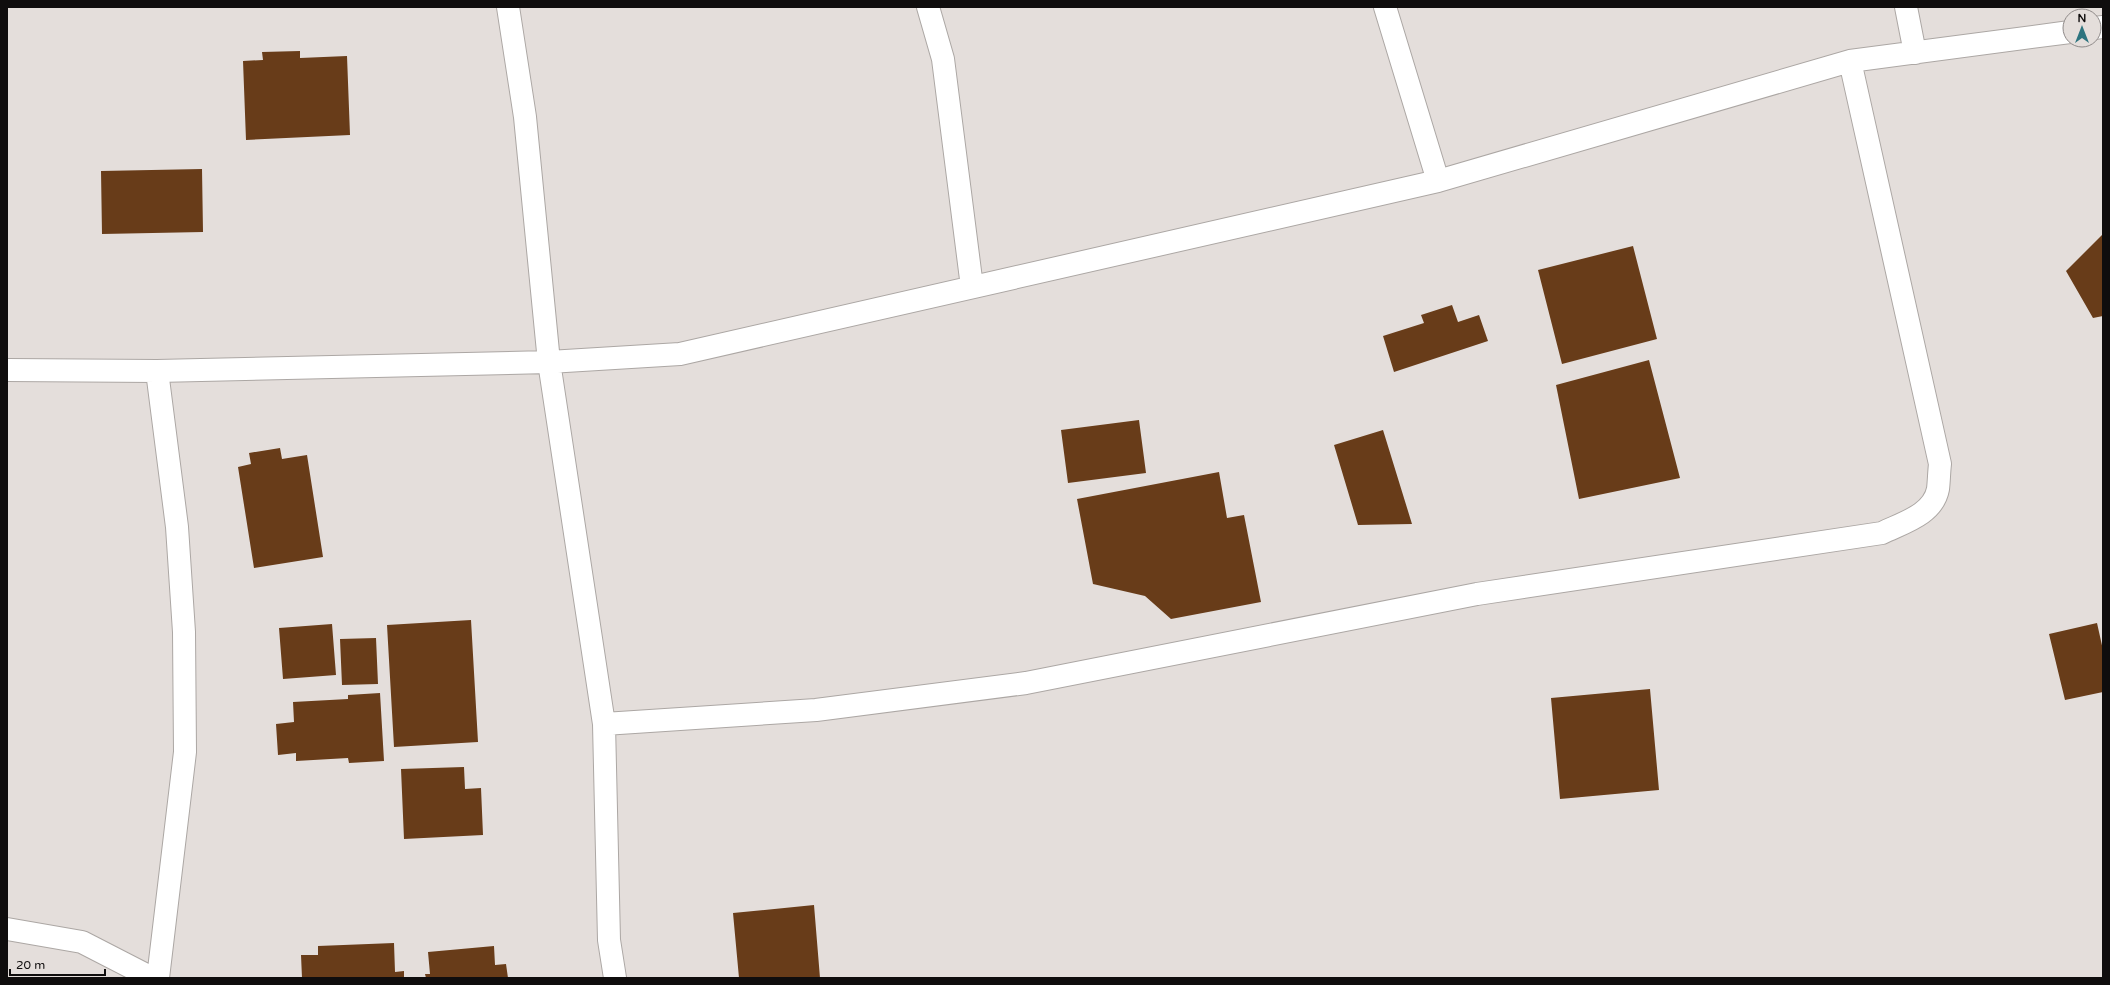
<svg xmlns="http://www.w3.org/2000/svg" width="2110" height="985" font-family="'Varela Round',sans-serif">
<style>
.building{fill:#683c19}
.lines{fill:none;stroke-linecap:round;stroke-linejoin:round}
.minor-casing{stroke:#aca7a4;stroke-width:24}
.minor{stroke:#fff;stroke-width:22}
</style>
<rect width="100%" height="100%" fill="#e4dedb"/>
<path class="building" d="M300,51V58L347,56L350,135L246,140L243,61L263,60L262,52Z
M202,169L203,232L102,234L101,171Z
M2103,234V316L2093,318L2066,271Z
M1633,246L1657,339L1562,364L1538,270Z
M1452,305L1458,322L1479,315L1488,341L1394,372L1383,336L1424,323L1421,315Z
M1649,360L1680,478L1579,499L1556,385Z
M1139,420L1146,473L1068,483L1061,430Z
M1383,430L1412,524L1358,525L1334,445Z
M280,448L282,459L307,455L323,557L254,568L238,467L251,464L249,453Z
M1219,472L1227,518L1244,515L1261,602L1171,619L1145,596L1093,584L1077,499Z
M471,620L478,742L394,747L387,625Z
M2097,623L2103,650V692L2065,700L2049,634Z
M332,624L336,675L283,679L279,628Z
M376,638L378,684L342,685L340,639Z
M1650,689L1659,790L1560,799L1551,698Z
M380,693L384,761L349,763L348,758L296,761V753L278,755L276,724L294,722L293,702L348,699V695Z
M464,767L465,789L481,788L483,835L404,839L401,769Z
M814,905L820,978H739L733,913Z
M394,943L395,972L404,971V978H302L301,955H318V946Z
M494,946L495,965L506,964L508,978H426L425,974H430L428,952Z"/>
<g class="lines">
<defs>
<path id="minor" d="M508,7L525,117L549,362L604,724L609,940L615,978
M928,7L943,59L972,287
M1385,7L1438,181
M1906,7L1915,53
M2094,28L2103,27
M7,370L157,371L549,362L680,354L1438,181L1850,61L2070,32
M157,371L177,527L184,632L185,752L158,978
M604,724L816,710L1026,683L1477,594L1882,533C1902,523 1933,515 1938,489C1939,481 1939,472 1940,464L1850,61
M7,929L82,942L152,978"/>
</defs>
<use href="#minor" class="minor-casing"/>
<use href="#minor" class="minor"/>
</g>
<rect width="2110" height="985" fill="none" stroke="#0f0d0d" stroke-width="16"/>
<g transform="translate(2082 28)"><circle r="19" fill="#e4dedb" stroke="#8f8a89"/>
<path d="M0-3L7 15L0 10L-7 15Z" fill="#2d747f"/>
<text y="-6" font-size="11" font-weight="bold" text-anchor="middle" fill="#0f0d0d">N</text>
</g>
<path d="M10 969v6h95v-6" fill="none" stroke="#0f0d0d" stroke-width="2"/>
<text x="16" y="969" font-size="12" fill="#0f0d0d" stroke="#e4dedb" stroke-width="3" paint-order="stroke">20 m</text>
</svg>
